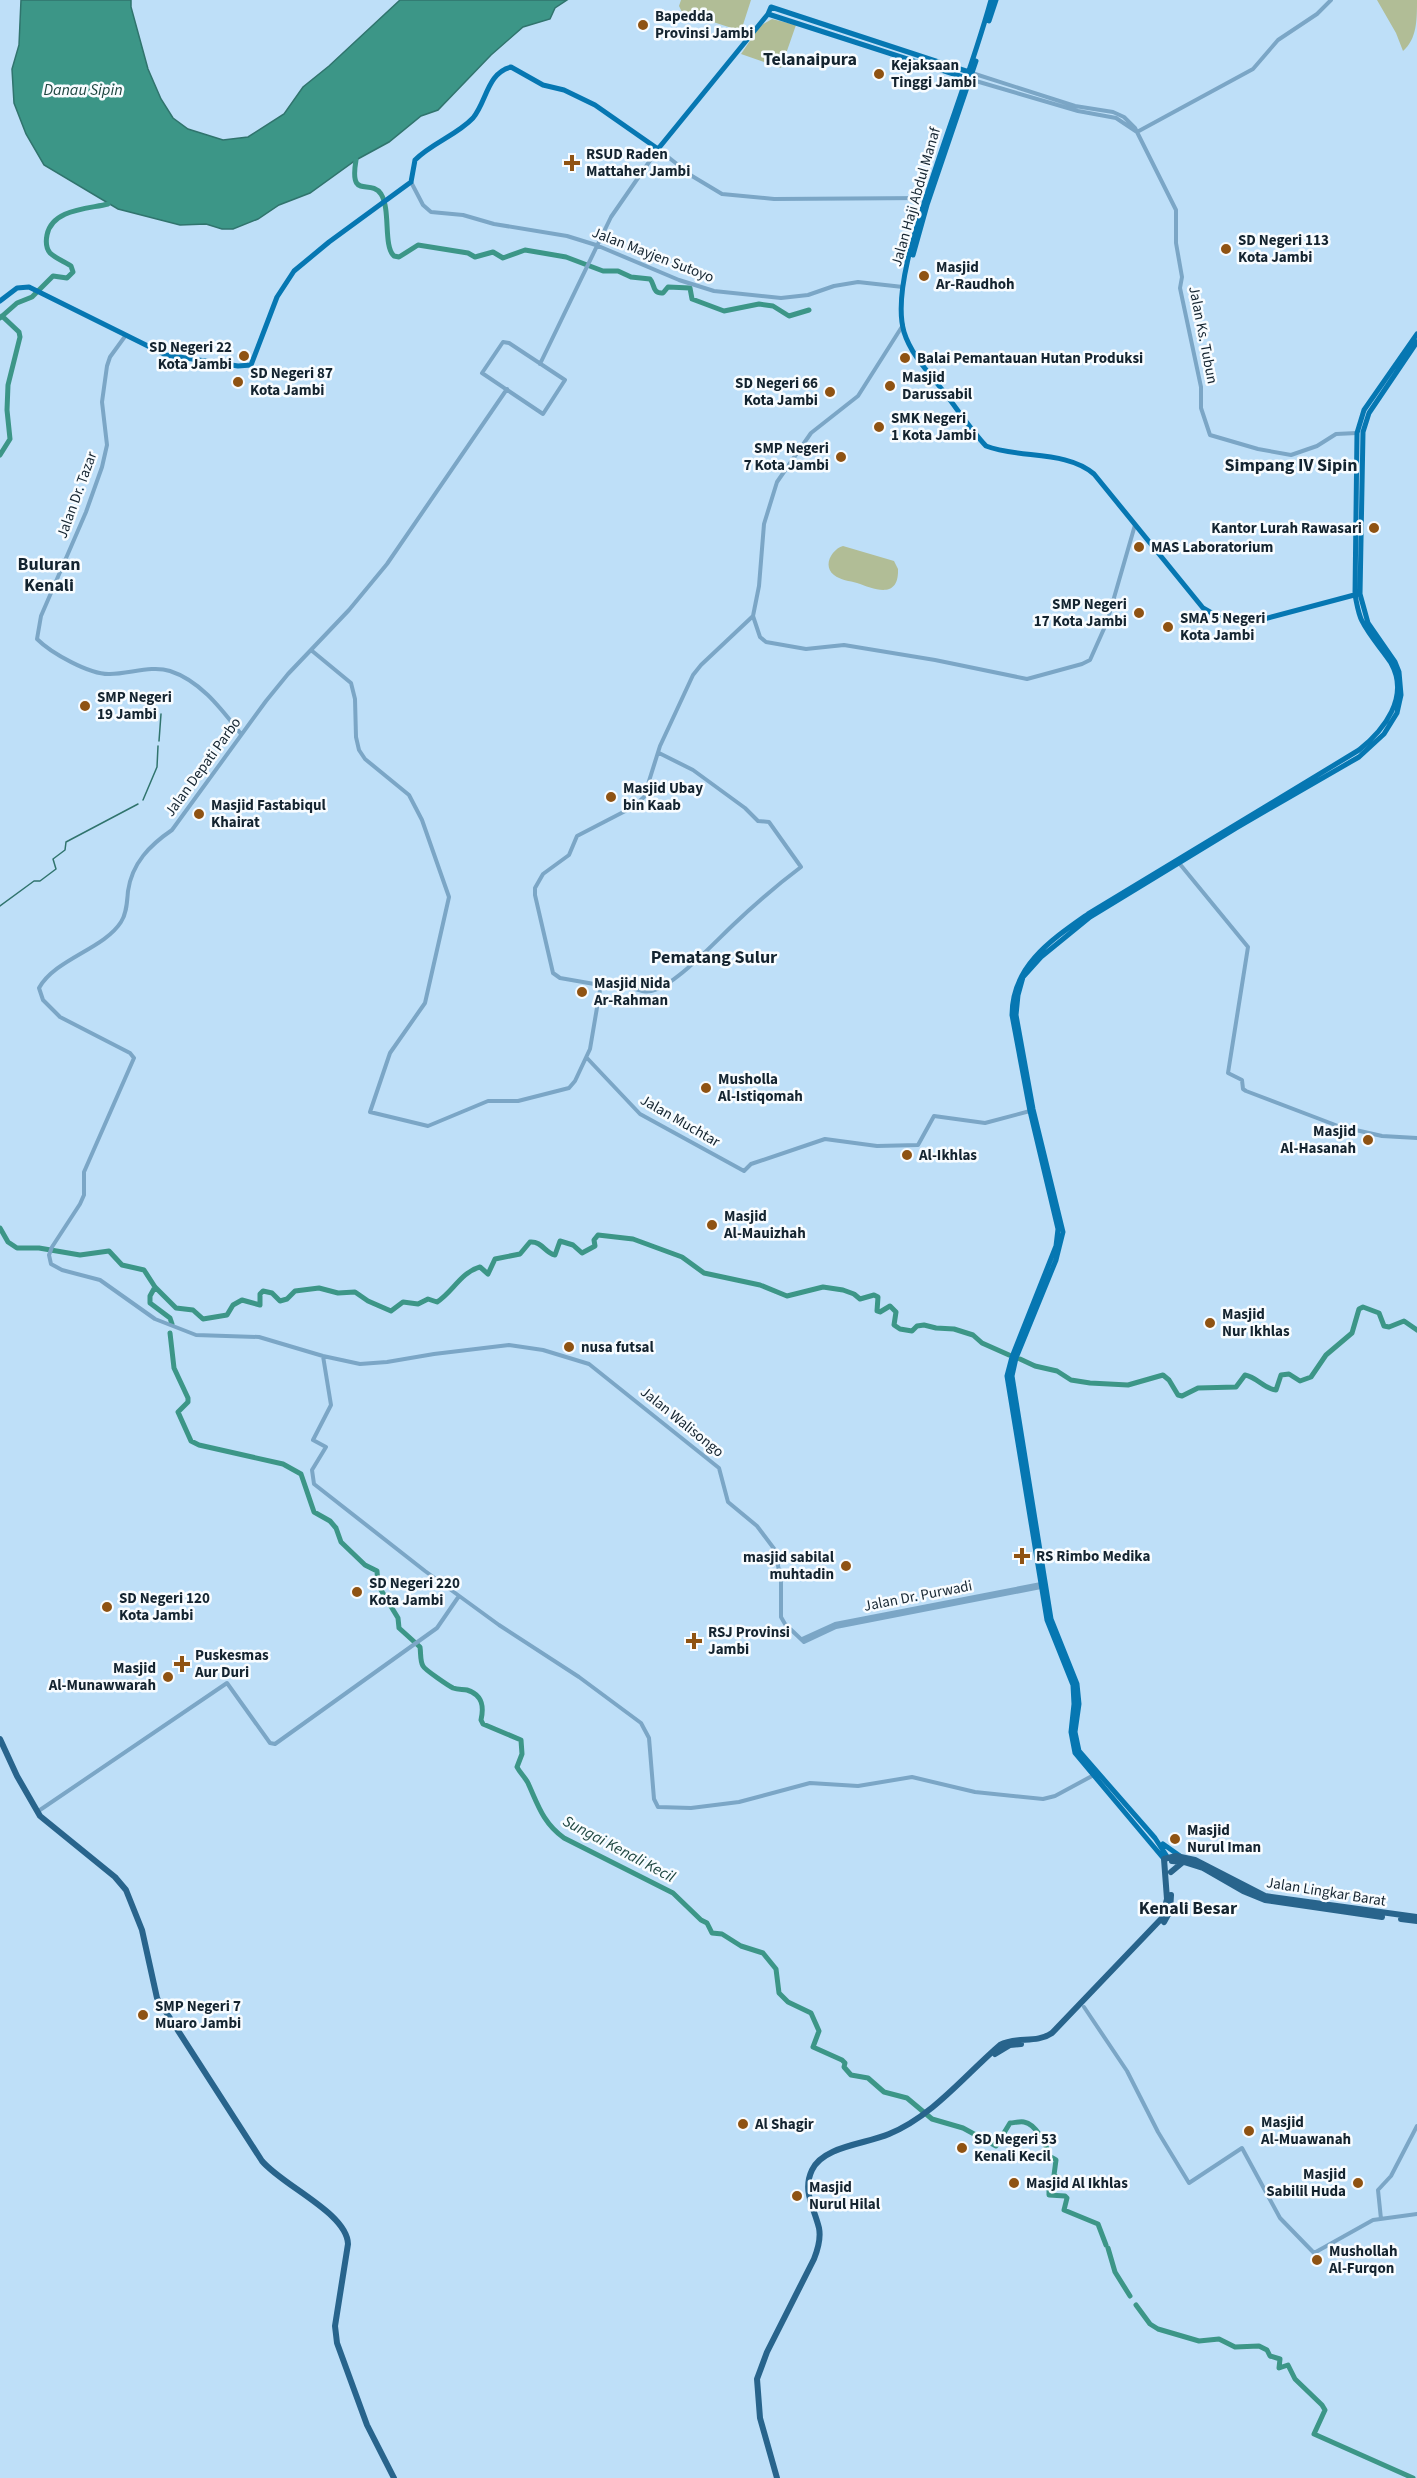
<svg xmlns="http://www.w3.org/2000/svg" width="1417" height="2478" font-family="'Source Sans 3',sans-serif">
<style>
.green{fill:#b1bd96}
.water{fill:#3c9687;stroke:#30746d;stroke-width:1.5}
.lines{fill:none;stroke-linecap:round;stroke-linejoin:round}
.stream{stroke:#30746d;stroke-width:1.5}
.river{stroke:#3c9687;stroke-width:5}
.minor{stroke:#7ba6c6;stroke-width:4}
.major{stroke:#0677b2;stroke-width:5}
.highway{stroke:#28648c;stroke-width:6}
.poi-dot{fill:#8f5313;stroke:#f8fcff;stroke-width:2}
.labels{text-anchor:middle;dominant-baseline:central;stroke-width:5;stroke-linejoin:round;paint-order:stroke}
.poi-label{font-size:15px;font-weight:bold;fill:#142430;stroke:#f8fcff;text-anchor:start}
.street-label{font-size:15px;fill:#142430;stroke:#f8fcff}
.water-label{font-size:16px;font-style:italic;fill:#204842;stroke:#f8fcff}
.quarter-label{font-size:18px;font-weight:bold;fill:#142430;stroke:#f8fcff}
</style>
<rect width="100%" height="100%" fill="#bedff8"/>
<path class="green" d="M681,0H751L741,31L682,12L679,6Z
M1377,0H1417C1417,20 1417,39 1403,51L1396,33Z
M772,19L796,25L781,68L741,54L760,26Z
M843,546L894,561L898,569C899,600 874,589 857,583C850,581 840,580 834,575C822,566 832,549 843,546Z"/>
<path class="water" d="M21,0H131V7L148,69L161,99L173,118L188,129L223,140L248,137L284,114L303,87L329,66L400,0H567L555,8L550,19L523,27L491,55L438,110L421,116L389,142L356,160L310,193L279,205L258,219L233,229H222L206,224L180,225L118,209L44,165L26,134L14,103L12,69L19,45Z"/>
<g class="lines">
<path class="stream" d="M159,741L161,714
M143,800L157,767L158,746
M0,906L34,881H40L56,869L53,859L65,850L66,842L138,804"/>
<path class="river" d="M356,160C349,201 370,178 381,194C391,210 383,246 394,256L399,257L418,245L468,253L475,257L493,252L503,258L525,250L566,257L603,271H618L631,277L650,279C655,284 652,294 663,293L668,287L690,288L692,299L724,311L759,304L773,306L789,316L809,310
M0,318L17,303L32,297L53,276L67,278L73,272L71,266C65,262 55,258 50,253C46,248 46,240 47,235C52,209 88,209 108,204
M0,455L10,439L7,410L8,385L20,337L19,332L2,316
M0,1228L8,1242L17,1248H39L80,1255L109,1251L122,1265L144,1270L155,1287L176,1308L193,1310L203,1319L227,1315L233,1305L242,1300L260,1305V1294L263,1291L272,1293L280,1301L287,1299L295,1291L319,1288L338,1293L355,1292L368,1301L391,1311L403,1302L418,1304L428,1299L437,1302C452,1293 461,1272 480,1267L488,1274L495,1259L520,1254L530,1242C542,1241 545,1253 555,1255L560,1241L573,1245L582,1253L595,1246L594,1240L598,1235L633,1239L682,1257L704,1273L760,1285L787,1296L823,1287L843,1290L854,1294L860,1299L874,1295L878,1297L877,1311L880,1312L890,1306L896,1312L894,1325L900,1329L912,1331L917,1326L924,1325L936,1328L954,1329L973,1335L982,1343L1009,1355
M155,1287L150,1296V1303L170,1318L172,1324
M170,1333L174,1368L188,1398V1402L178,1412L191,1441L199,1445L283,1464L301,1474L314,1512L330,1521L336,1528L341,1542L365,1565L377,1571L378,1585L398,1618L399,1628L420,1647C421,1654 420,1661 423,1666C425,1670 449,1686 453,1688C458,1690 463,1689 467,1690C483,1695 484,1707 481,1720L483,1724L521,1740L522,1754L517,1767C520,1773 525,1777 528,1783C538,1805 543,1823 564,1838L673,1893L701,1920L707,1923L712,1933L722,1934L741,1946L763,1953L776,1969L779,1993L788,2002L811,2013L819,2031L813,2047L842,2060L845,2063L844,2067L851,2075L868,2078L884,2092L907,2098L932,2119L963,2128L996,2146L1010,2123C1014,2123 1020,2121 1024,2122C1036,2124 1047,2145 1049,2156L1056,2160L1054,2175L1062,2181L1049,2191V2195L1065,2196L1067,2198L1064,2210L1098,2224L1106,2245
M1020,1359L1035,1366L1057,1371L1071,1380L1090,1383L1128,1385L1163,1375L1169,1380L1178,1395L1182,1396L1198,1388L1236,1387L1245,1375C1257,1377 1264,1389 1276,1390L1281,1375L1289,1374L1300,1381L1311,1377L1326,1355L1352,1333L1359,1309L1363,1307L1379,1313L1384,1326L1389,1327L1404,1321L1417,1330
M1108,2248L1115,2272L1130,2296
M1136,2305L1150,2324L1158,2329L1199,2341L1219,2339L1235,2347L1259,2346L1267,2350L1270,2356L1280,2359L1279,2368L1288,2365L1295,2379L1322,2405L1325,2410L1314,2434L1413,2478"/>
<path class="minor" d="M972,73L1075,106L1113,112L1124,117L1135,128L1176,210V243L1182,277L1180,288L1201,387V408L1210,435L1258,449L1291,455L1317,446L1336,434L1357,433
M969,79L1078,111L1116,118L1137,132L1253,69L1278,40L1317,14L1331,0
M411,182L423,205L431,212L463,215L494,224L567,236L596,245L679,280L714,291L781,298L808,295L834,286L858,282L903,287
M126,335L110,357L107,366L102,402L107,445L102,467L86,512L41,616L37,639C51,653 90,675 110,674C129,674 152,665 170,671C201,681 222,710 241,734
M503,342L509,343L565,380L543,414L482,373Z
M540,364L611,217L658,149L692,176L722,194L774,199L926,198
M507,389L387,564L349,610L288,674L266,701L172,830C150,845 132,863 128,891C127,901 127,913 121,922C104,949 55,959 39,988L43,1000L60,1017L130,1053L134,1058L84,1172V1195L80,1204L52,1247L49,1255L51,1264L62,1270L100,1280L155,1319L196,1335L259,1337L323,1356L360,1364L387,1362L434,1354L509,1345L543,1350L589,1364L719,1468L728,1502L757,1526L775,1550L781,1581V1617L785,1624L804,1642L836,1627L1041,1587
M753,616L760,637L766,642L806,649L844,645L935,660L1027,679L1082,664L1090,660L1107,622L1135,525
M311,650L351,683L355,699L356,737L359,750L365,759L409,795L422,820L449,897L425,1003L390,1053L370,1112L428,1126L488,1101H518L569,1088L575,1081L590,1049L601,984C619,976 638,997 655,990C679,981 714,943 733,925C755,904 777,885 801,867L769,822L758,821L745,808L693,770L659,753
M1179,863L1248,947L1228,1073L1242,1080L1243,1089L1246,1091L1338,1126L1382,1136L1417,1138
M600,985L560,978L553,973L535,895V888L543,874L569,855L577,836L633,807L644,797L660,746L693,675L701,665L753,616L759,586L764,524L777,482L811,433L858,396L903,325
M587,1058L640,1114L744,1171L751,1164L825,1139L877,1146L918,1145L934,1116L985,1123L1030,1111
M323,1356L331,1405L313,1440L326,1447L312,1470L314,1484L425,1571L499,1625L579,1677L641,1723L649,1738L654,1799L658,1807L691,1808L739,1802L810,1783L858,1786L912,1777L975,1792L1043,1799L1055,1796L1092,1776
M802,1639L835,1624L1041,1584
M37,1812L227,1683L270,1743L275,1744L437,1628L459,1596
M1084,2007L1127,2071L1158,2132L1189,2183L1242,2148L1280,2218L1314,2253L1373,2220L1417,2214
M1381,2219L1378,2190L1391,2176L1417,2126"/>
<path class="major" d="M991,0C975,58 953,115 934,173C921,213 892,291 904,332C911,355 930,374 944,392C958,410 971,430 986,446C1020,459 1066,450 1094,474L1203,608L1224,620L1249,623L1358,594
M768,14L966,78
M989,21L996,0
M913,255L927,205L976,61
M0,301L17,288L29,287L166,355L238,366L251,365L277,297L294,271L329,242L411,182L415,160C432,143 457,135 473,118C487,101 487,73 511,67L543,85L564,90L595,105L658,149L768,14L771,7L969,72
M1163,1844L1180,1856
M1168,1858L1155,1838L1079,1751L1075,1732L1079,1704L1077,1684L1051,1619L1012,1376L1016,1358L1056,1260L1063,1232L1033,1109L1016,1015L1018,995L1023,977L1041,957L1090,917L1236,828L1359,757L1384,734L1397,713L1401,695L1399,672L1395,662L1368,623L1360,594L1363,432L1369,413L1417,342
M1164,1859L1075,1753L1071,1732L1074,1704L1073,1685L1047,1620L1007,1376L1012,1357L1056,1246L1058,1229L1030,1111L1012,1015C1012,966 1051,940 1088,914L1359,750C1384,730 1410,697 1391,663C1382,649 1370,637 1362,621C1358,613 1357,604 1355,595L1357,433L1364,410L1417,334"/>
<path class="highway" d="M0,1739L17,1776L40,1816L115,1877L126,1890L142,1930L157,1998L262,2161C283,2186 347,2213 348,2244L335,2326L337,2343L367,2425L394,2478
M1172,1861L1184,1862L1203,1868L1243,1891L1265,1900L1382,1917
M1171,1872L1183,1862
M1401,1919L1417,1921
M1164,1922L1170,1911L1171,1895
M995,2054L1010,2045L1021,2044
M777,2478L760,2418L757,2379L767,2352L814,2259C818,2249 821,2238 819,2228C814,2207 802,2191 812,2170C823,2146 866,2144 889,2134C933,2116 965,2075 1000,2045C1017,2036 1036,2044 1052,2033L1162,1918L1167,1899L1164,1859L1176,1856L1195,1860L1265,1896L1417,1917"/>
</g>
<g class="poi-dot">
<circle cx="643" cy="25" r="6"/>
<circle cx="879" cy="74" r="6"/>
<path d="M569 154h6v6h6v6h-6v6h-6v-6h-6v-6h6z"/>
<circle cx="1226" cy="249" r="6"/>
<circle cx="924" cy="276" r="6"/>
<circle cx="244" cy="356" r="6"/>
<circle cx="905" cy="358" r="6"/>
<circle cx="238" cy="382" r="6"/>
<circle cx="890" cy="386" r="6"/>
<circle cx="830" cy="392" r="6"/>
<circle cx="879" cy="427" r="6"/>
<circle cx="841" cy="457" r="6"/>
<circle cx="1374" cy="528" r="6"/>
<circle cx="1139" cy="547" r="6"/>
<circle cx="1139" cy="613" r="6"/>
<circle cx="1168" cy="627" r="6"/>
<circle cx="85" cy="706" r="6"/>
<circle cx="611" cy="797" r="6"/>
<circle cx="199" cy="814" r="6"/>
<circle cx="582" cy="992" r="6"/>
<circle cx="706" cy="1088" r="6"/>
<circle cx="1368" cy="1140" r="6"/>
<circle cx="907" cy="1155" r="6"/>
<circle cx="712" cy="1225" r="6"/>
<circle cx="1210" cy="1323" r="6"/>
<circle cx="569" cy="1347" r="6"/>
<path d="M1019 1547h6v6h6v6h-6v6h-6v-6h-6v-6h6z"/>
<circle cx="846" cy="1566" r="6"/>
<circle cx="357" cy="1592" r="6"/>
<circle cx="107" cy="1607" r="6"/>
<path d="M691 1632h6v6h6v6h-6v6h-6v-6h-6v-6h6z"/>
<path d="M179 1655h6v6h6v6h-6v6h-6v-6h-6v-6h6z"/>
<circle cx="168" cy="1677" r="6"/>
<circle cx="1175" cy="1839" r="6"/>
<circle cx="143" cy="2015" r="6"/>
<circle cx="743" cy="2124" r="6"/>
<circle cx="1249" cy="2131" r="6"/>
<circle cx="962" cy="2148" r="6"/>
<circle cx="1014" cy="2183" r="6"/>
<circle cx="1358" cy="2183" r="6"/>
<circle cx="797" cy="2196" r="6"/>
<circle cx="1317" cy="2260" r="6"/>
</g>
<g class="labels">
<g class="poi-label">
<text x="655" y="16">Bapedda<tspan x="655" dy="17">Provinsi Jambi</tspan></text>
<text x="891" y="65">Kejaksaan<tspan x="891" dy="17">Tinggi Jambi</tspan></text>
<text x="586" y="154">RSUD Raden<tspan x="586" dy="17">Mattaher Jambi</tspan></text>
<text x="1238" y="240">SD Negeri 113<tspan x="1238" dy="17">Kota Jambi</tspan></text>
<text x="936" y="267">Masjid<tspan x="936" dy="17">Ar-Raudhoh</tspan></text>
<text x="232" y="347" text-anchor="end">SD Negeri 22<tspan x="232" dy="17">Kota Jambi</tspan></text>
<text x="917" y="358">Balai Pemantauan Hutan Produksi</text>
<text x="250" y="373">SD Negeri 87<tspan x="250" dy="17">Kota Jambi</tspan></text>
<text x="902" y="377">Masjid<tspan x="902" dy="17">Darussabil</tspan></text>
<text x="818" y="383" text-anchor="end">SD Negeri 66<tspan x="818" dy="17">Kota Jambi</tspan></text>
<text x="891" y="418">SMK Negeri<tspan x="891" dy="17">1 Kota Jambi</tspan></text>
<text x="829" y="448" text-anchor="end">SMP Negeri<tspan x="829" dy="17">7 Kota Jambi</tspan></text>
<text x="1362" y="528" text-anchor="end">Kantor Lurah Rawasari</text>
<text x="1151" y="547">MAS Laboratorium</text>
<text x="1127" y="604" text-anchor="end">SMP Negeri<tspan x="1127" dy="17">17 Kota Jambi</tspan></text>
<text x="1180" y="618">SMA 5 Negeri<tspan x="1180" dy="17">Kota Jambi</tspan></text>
<text x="97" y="697">SMP Negeri<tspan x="97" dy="17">19 Jambi</tspan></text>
<text x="623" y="788">Masjid Ubay<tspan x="623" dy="17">bin Kaab</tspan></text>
<text x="211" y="805">Masjid Fastabiqul<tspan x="211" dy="17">Khairat</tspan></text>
<text x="594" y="983">Masjid Nida<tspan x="594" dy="17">Ar-Rahman</tspan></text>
<text x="718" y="1079">Musholla<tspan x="718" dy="17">Al-Istiqomah</tspan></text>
<text x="1356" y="1131" text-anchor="end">Masjid<tspan x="1356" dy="17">Al-Hasanah</tspan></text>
<text x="919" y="1155">Al-Ikhlas</text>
<text x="724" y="1216">Masjid<tspan x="724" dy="17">Al-Mauizhah</tspan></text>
<text x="1222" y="1314">Masjid<tspan x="1222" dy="17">Nur Ikhlas</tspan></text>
<text x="581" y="1347">nusa futsal</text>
<text x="1036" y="1556">RS Rimbo Medika</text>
<text x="834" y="1557" text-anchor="end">masjid sabilal<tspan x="834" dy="17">muhtadin</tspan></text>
<text x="369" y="1583">SD Negeri 220<tspan x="369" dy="17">Kota Jambi</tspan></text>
<text x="119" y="1598">SD Negeri 120<tspan x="119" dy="17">Kota Jambi</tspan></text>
<text x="708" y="1632">RSJ Provinsi<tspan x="708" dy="17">Jambi</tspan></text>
<text x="195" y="1655">Puskesmas<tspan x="195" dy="17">Aur Duri</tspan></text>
<text x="156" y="1668" text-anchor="end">Masjid<tspan x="156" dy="17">Al-Munawwarah</tspan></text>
<text x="1187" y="1830">Masjid<tspan x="1187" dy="17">Nurul Iman</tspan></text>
<text x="155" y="2006">SMP Negeri 7<tspan x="155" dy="17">Muaro Jambi</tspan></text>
<text x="1261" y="2122">Masjid<tspan x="1261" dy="17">Al-Muawanah</tspan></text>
<text x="755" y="2124">Al Shagir</text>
<text x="974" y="2139">SD Negeri 53<tspan x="974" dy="17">Kenali Kecil</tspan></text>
<text x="1346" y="2174" text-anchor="end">Masjid<tspan x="1346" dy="17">Sabilil Huda</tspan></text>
<text x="1026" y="2183">Masjid Al Ikhlas</text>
<text x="809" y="2187">Masjid<tspan x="809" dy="17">Nurul Hilal</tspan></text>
<text x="1329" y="2251">Mushollah<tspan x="1329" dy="17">Al-Furqon</tspan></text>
</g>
<g class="street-label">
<text transform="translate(916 197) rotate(-74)">Jalan Haji Abdul Manaf</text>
<text transform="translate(653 255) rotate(21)">Jalan Mayjen Sutoyo</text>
<text transform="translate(1203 335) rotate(79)">Jalan Ks. Tubun</text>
<text transform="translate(77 495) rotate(-70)">Jalan Dr. Tazar</text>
<text transform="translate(203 767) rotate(-54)">Jalan Depati Parbo</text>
<text transform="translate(680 1121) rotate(30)">Jalan Muchtar</text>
<text transform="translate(682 1422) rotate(39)">Jalan Walisongo</text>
<text transform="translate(918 1596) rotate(-11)">Jalan Dr. Purwadi</text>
<text transform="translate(1326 1892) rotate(9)">Jalan Lingkar Barat</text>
</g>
<g class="water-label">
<text x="83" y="90">Danau Sipin</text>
<text transform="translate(619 1849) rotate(28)">Sungai Kenali Kecil</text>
</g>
<g class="quarter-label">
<text x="810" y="59">Telanaipura</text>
<text x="1291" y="465">Simpang IV Sipin</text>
<text x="49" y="564">Buluran<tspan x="49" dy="21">Kenali</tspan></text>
<text x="714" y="957">Pematang Sulur</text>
<text x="1188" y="1908">Kenali Besar</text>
</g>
</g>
</svg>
